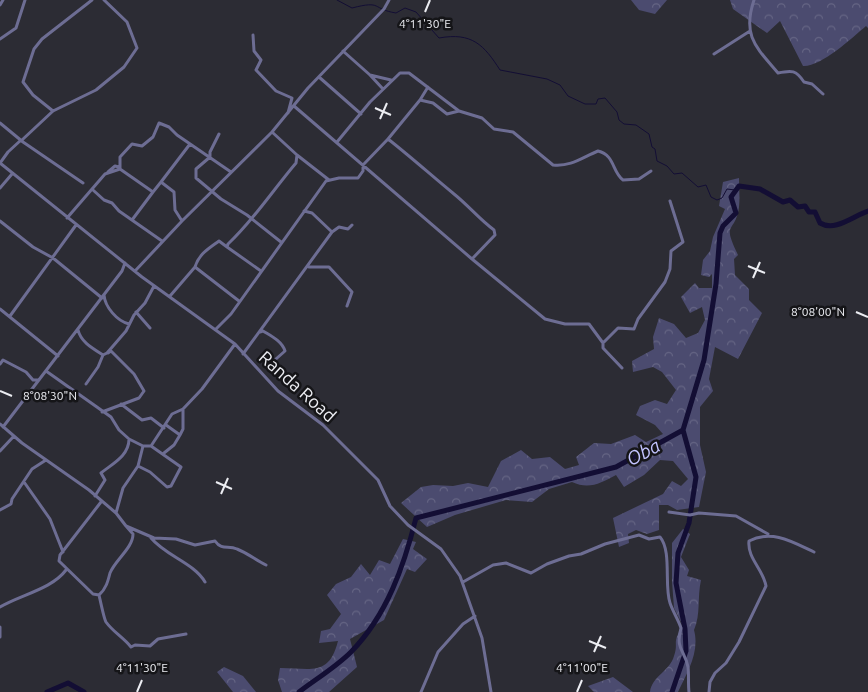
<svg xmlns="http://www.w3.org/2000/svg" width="868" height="692" font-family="Ubuntu,sans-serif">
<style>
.forest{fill:url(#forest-crowns)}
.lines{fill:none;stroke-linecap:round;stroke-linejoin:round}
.stream{stroke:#130e34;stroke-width:1}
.river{stroke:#130e34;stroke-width:5}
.street{stroke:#6d6d93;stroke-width:3}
.ticks{fill:none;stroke:#ecedf2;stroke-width:2}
.labels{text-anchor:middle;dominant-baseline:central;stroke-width:5;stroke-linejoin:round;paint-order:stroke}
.street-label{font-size:18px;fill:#ecedf2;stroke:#151518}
.water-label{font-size:19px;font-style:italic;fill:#c2c3fe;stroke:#151518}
.ticks-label{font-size:12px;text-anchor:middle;fill:#ecedf2;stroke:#151518;stroke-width:5;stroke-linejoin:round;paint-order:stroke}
</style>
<defs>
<pattern id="forest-crowns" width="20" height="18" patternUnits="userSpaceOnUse" patternTransform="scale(1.25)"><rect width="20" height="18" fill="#4b4b6f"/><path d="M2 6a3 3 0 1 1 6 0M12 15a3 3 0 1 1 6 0" fill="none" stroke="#656584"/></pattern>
</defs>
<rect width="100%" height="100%" fill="#2c2c34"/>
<path class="forest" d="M631,0H667L655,14L639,10Z
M730,0H868V28L866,26C852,38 821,67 803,66L780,21L767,33L733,9Z
M739,178C739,187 740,198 739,207C735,235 721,220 738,255L734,259L735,275L749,289V300L762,313L738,359L715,347L709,379L713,391L700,407V445L706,472L699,507L677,510L668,505H659V530L647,534L636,530L628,534L629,543L619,547L613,518L663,494L672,481L681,486L688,479L673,461L660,460L644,475L624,487L616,475C601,483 589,490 572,482L549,489L532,502L506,500L455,515L427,527L401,503L421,487L433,485L453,486L468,483L488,487L501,461L521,450L532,459L550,457L565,469L579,465L576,457L594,443L611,444L635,435L646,442L663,434L655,425L636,415L640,406L655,400L667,404L676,390L662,372L653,367L633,372L632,361L654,349L653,337L659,318L674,324L686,338L698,333L705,320L702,307L690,313L681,297L695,283L699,288H712V274L709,277L701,275L703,260L710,251L713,237L725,209L719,206L723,182Z
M683,529L690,534L681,557L689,570L687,576L701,580C697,598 701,614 694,630C700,652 687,673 678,692H650C652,676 670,671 674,656C679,642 671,643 683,626L674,608L672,581V543Z
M403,539L416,542L413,549L427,559L415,572L407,569L384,620L350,639L357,667L329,692H282L278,680L280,668C311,668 329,677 338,641L319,643L321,631L330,629L341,614L327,595L336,584L351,577L361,564L370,575L379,560L390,564Z
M224,667L243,676L256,692H233L217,672Z
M613,677L633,692H594L588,686Z"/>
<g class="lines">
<path class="stream" d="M337,0L352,8C383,0 371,9 396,13L405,8L416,12L439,38C472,32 484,45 500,70L547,79L560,85L568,96L585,104H596L598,99L605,98L617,112L619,120L624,124L636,125L649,134L652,147L655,149L657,161L667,166L674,174L682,173L698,187L706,185L711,197L717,200L722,198L727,189L735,190"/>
<path class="river" d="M47,692L68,683L84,692
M299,692C316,679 336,667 351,652C387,615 404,566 416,518L616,467L683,430L704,360L716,284L720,233L723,226L736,213L731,197L739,186L760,189L783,202L790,200L798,207L805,206L809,212H815L820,223C835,232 853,216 868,211
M672,692L686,651L685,629L676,583L678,553L689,523L696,477L683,430"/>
<path class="street" d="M754,0C742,36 756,47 778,73C792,70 796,70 804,82L812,84L823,94
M0,5L3,0
M253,35L254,51L261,60L256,70L276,91L292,98L288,113
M0,39L16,28L25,0
M343,51L370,75L391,80
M714,54L750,31
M370,75L383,89
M319,77L361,114
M420,100L428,87
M294,106L472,259L495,235L494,230C479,219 469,206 454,194C432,176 411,157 388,139L420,100L433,103L447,114L459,111L482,118L494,129L513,132L553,165C571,167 583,157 598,151C615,155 612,172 623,180L639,179L651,171
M53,111L33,95L23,82L34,49L42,39L92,0
M0,123L23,142L83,183
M272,132L297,155L329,180
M219,134L210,152V157L196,169V178L221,199L247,215L281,242
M22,140L53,111L96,90L124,67L137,48L127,22L104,0
M337,142L370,102L400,73H409L459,111
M0,163L142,277L235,344L278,391L323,425L378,480L390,506L408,525L441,549L460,576L482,638L491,692
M0,163L8,152L21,140
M120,169L153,192L161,182L174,192L175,210L182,221
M108,172L115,166L119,167
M161,182L190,144
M0,188L12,174
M93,190L104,200L112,203L119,211L162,241
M304,211L312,213L332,232
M67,218L105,174L120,169V157L132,144L142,146L153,137L159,123L169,127L177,135L231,172
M132,220L153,192
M0,221L33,247L53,258L102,298
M227,247L261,271
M472,259L545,319L565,324H589L603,343V348L622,368
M195,267C199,254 208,249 219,241L227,247L228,244C253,221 273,190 296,163L297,155
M309,267H329L352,292L347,306
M135,271L182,221L272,132L308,88L384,9L389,0
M104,295C105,307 117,321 129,324
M170,296L195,267L239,301
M0,309L58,356
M136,312L150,328
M10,316L76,225
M216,329L231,314L326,181L339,178H358L363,171V165L388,139
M78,330C81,342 92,348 103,355L107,353L126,331L134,315L145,303L154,286
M260,332L263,331C271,336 282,341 285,351L268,366
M603,343L618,328L634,329L638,319L665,282L670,269L671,251L683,242L670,201
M243,354L332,232L339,227L348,229L352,225
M0,364L3,360L26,372L33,380H38
M46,371L111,417L119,430L129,439L143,446H151L181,467L171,486L167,487L150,472L138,466
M86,384L98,367L103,355
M121,404L142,420L151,418L164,428
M102,412L139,398L144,391L134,374L111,351L108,353
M0,424L22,443L89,490L116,513L126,526L154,538L176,539L195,545L215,541C222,551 228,545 237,549C247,553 256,560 266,565
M166,425L180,435L183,429V409
M3,427L122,271L125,263
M151,446L172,414L183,409L202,389L235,344
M0,451L14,436
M164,453L174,445L180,435
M24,482L50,519L63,552
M95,496L105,480L101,473C112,464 129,456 129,439
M101,502L60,555L59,561L93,594L99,595C106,589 108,581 110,573C115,560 133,548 133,534L126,526
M0,510L11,504L12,499L32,469L46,460
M669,512L690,515L699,513L736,516L768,534
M116,513L123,488L138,466L143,446
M151,538C166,556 194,563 205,582
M463,582L493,565L506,563L531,573L547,564L569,556L581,554L605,544L639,535L649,539L660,537C672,551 664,586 670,603C673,612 678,619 681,628C675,650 685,650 688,667C689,675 688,684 689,692
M99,595C100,599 104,619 106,622C113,632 123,637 131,647L135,645L150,646L158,639L186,634
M0,607C20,595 52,589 66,570
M0,627V637
M421,692L438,652L463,624L475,616
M709,692L710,682L715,673L726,663L739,642L766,586C763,569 747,558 749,541C772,529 793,542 814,552"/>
</g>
<path class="ticks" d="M425,12L430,0M375,108L391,115M380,119L387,103M748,266L765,273M753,278L760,262M856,312L868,317M0,391L12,396M216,482L232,489M221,494L228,478M589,641L606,648M594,652L601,636M137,692L142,680M577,692L582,680"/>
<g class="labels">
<g class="street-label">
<text transform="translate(298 386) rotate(42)">Randa Road</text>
</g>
<g class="water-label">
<text transform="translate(643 452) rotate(-28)">Oba</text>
</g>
</g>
<g class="ticks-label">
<text x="425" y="28">4°11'30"E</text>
<text x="818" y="316">8°08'00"N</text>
<text x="50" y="400">8°08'30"N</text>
<text x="142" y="672">4°11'30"E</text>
<text x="582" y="672">4°11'00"E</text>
</g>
</svg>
